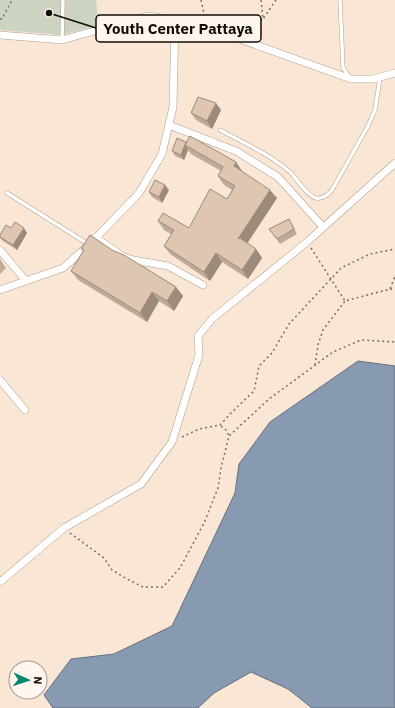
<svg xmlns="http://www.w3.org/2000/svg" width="395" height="708" font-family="'IBM Plex Sans',sans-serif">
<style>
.green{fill:#ccd4c1}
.water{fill:#889ab2;stroke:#656f7e}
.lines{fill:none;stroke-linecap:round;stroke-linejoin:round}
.service-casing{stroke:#b29f8e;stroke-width:4.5}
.minor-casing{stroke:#b29f8e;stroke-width:8}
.path{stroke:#7a6e63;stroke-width:1.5;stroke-dasharray:2 3;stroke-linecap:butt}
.service{stroke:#fff;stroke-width:3.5}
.minor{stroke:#fff;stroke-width:7}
.wall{fill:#c0aa97}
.shaded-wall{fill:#9c8b7b}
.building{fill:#dfc6b0;stroke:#9c8b7b}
.leader{fill:none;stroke:#120c06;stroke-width:1.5}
.callout-dot{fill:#120c06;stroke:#fef6ee;stroke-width:1.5}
.callout{fill:#fef6ee;stroke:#120c06;stroke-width:1.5}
.callout-label{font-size:15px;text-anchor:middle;font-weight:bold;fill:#120c06}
</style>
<rect width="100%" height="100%" fill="#fae6d4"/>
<path class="green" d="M0,0H96L99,25L62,35L0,30Z"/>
<path class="water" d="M358,361L395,366V708H312L288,689L251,672L214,693L198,708H53L44,695L71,659L114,654L172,626L235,493L239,464L270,422Z"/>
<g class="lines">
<defs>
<path id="service" d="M340,0L343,68L349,76
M62,40L63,0
M220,130C244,143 269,154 290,172C297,179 307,196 316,198C323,199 328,195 332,190L368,126L375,110L380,78
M7,193L88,244"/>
<path id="minor" d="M0,35L62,40L148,16L175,20L234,37L351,79H373L395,73
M169,125L236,151L278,177L323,227
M96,238L122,256L133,260L168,266L203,285
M0,250L26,281
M0,290L63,268L89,245L139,193L162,154L173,107L175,20
M0,380L25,410
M0,582L64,528L141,484L172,442L199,355L198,336L212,319L307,242L395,163"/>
</defs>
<use href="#service" class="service-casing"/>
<use href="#minor" class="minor-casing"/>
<path class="path" d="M201,0L205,18L241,25L263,19
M261,0L263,19
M0,19H2L12,0
M243,32L263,19L276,0
M311,248L345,301L390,289L395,276
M390,289H395
M315,365L318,345L323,330L345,301
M221,426L226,430L229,436
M182,437L199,429L220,425L232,412L254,391L259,366L272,353L289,324L341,268L370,254L395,249
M70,533L104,558L112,570L127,579L143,587H163L180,568L204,523L218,488L221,468L229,436L269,399L333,352L361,340L395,342"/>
<use href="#service" class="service"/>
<use href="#minor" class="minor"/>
</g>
<path class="wall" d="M221,110L212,129L196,120L191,113Z
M177,138L242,171L277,198L247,244L256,249L262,258L248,279L222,262L210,281L170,254L164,246L171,234L164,230L158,221L189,228L227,199L232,190L224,185L218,176L221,171L191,154L188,150L184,160L175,156L172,151Z
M169,190L162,203L152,197L149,192Z
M289,219L292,224L297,234L280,244L269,229Z
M11,228L27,233L17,250L3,241L0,238V235Z
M81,249L112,250L176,287L183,296L174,311L159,301L147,322L78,280L71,271L83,251Z
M0,259L6,268L0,274Z"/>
<path class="shaded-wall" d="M216,103L221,110L212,129L207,121Z
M185,145L188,150L184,160L181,155Z
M236,162L242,171L234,166Z
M165,185L169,190L162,203L159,197Z
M270,190L277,198L244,248L238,239Z
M24,228L27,233L17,250L13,245Z
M256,249L262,258L248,279L242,270Z
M216,253L222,262L210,281L204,272Z
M176,287L183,296L174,311L167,301Z
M152,292L159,301L147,322L140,313Z"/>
<path class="building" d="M198,97L216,103L207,121L191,113Z
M190,136L236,162L234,166L270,190L238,239L240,238L256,249L242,270L216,253L204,272L164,246L174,230L158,221L163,213L189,228L210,189L227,199L235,186L218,176L223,167L185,145Z
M177,138L186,142L181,155L172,151Z
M155,180L165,185L159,197L149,192Z
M289,219L294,229L277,239L269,229Z
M15,222L24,228L13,245L0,237V235L6,225L11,228Z
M90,235L112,250L124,255L176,287L167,301L152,292L140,313L71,271L84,250L81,249Z"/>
<path class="leader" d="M49 13L96 28"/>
<circle class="callout-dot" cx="49" cy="13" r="4"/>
<rect class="callout" x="96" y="15" width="165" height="27" rx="4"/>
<g class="callout-label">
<text x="178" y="34">Youth Center Pattaya</text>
</g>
<g transform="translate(28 680) rotate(93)"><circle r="19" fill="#fef6ee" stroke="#a09891"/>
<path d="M0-3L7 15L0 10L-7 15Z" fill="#04886d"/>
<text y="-6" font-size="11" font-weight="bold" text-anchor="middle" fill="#120c06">N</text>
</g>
</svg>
